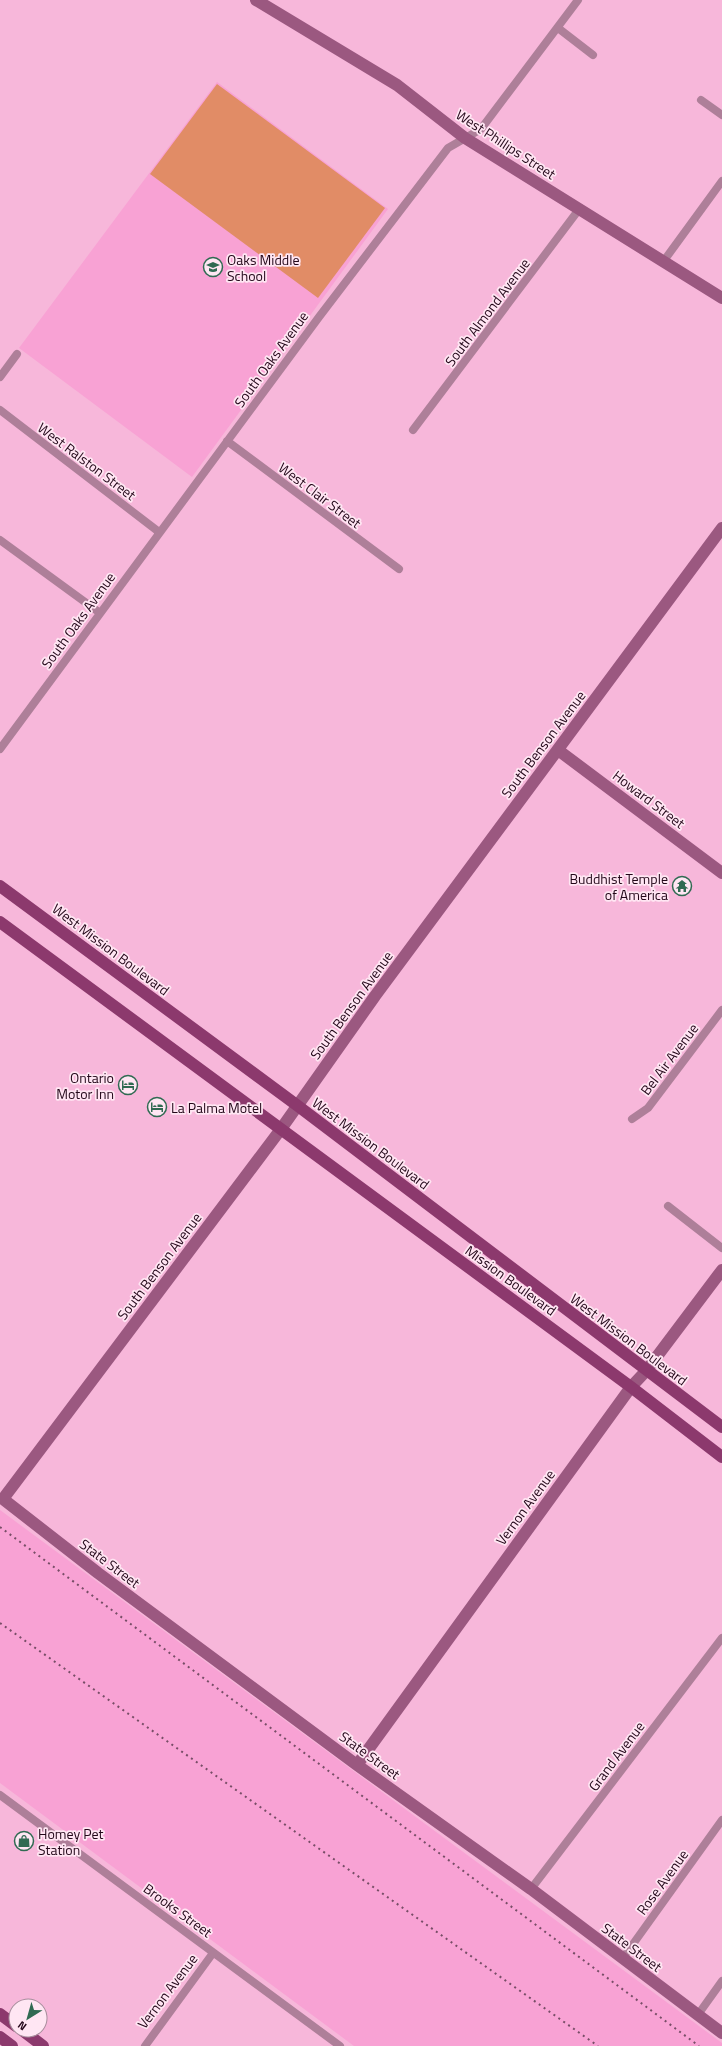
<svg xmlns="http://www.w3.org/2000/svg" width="722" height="2046" font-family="'Titillium Web',sans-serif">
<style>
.built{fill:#f8a2d4}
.pitch{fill:#e18c66}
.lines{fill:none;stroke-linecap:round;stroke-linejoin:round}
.street{stroke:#ae7f99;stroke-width:8}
.secondary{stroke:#9b5880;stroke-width:12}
.primary{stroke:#8c396d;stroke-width:12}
.rail{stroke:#774d66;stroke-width:2;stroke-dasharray:2 4;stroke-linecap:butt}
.labels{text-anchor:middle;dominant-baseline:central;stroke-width:3.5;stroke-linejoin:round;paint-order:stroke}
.street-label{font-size:14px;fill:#230719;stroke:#ffe6f3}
.poi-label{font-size:14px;fill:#230719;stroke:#ffe6f3;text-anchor:start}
</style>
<rect width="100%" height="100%" fill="#f7b7da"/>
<path class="built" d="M217,82L388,209L192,477L19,348Z
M0,1510L722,2043V2046H354L0,1783Z"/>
<path class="pitch" d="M217,84L385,208L318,298L150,174Z"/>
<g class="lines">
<path class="street" d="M558,28L593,55
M701,100L722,115
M663,262L722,181
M0,377L17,354
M0,410L159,532
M413,430L580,208
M227,441L399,569
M0,540L100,613
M0,749L319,317L448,148L481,129L578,0
M632,1119L648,1108L722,1010
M668,1206L722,1248
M0,1795L340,2046
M531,1889L722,1638
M623,1958L722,1820
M697,2016L722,1981
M145,2046L213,1953"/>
<path class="secondary" d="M256,0L397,85L465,138L722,298
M722,528L375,996L281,1129L3,1499L98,1573L357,1765L531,1889L722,2033
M558,750L722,873
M357,1765L631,1387L646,1371L722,1270"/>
<path class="primary" d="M0,886L298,1106L722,1427
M0,922L631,1387L722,1457
M0,2014L16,2026
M22,2030L43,2046
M0,2037L12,2046"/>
<path class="rail" d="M0,1527L699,2046
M0,1623L598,2046"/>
</g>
<defs>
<symbol id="school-ring" viewBox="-11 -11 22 22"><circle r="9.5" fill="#ffe6f3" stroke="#306a52" stroke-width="1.5"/><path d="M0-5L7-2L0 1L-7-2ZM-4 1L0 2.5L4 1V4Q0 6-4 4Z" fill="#306a52"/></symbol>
<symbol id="temple-ring" viewBox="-11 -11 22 22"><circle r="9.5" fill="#ffe6f3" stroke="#306a52" stroke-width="1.5"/><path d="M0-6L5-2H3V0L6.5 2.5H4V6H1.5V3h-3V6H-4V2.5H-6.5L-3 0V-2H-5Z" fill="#306a52"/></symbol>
<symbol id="hotel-ring" viewBox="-11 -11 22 22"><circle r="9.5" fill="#ffe6f3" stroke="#306a52" stroke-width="1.5"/><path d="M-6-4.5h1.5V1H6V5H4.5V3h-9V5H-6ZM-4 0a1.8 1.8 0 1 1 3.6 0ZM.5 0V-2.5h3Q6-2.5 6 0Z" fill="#306a52"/></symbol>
<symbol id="shop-ring" viewBox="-11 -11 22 22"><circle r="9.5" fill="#ffe6f3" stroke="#306a52" stroke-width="1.5"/><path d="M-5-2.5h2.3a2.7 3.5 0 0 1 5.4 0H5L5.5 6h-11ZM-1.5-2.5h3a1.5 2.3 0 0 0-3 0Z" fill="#306a52"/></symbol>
</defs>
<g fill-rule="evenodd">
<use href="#school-ring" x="202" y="256" width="22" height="22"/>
<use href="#temple-ring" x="671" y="875" width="22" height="22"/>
<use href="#hotel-ring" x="117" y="1074" width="22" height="22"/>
<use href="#hotel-ring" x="146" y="1096" width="22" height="22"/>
<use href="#shop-ring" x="13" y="1830" width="22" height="22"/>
</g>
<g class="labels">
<g class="street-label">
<text transform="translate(506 144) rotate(33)">West Phillips Street</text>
<text transform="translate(487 312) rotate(-53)">South Almond Avenue</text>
<text transform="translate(271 359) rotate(-54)">South Oaks Avenue</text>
<text transform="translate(87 461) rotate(37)">West Ralston Street</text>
<text transform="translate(320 495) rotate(37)">West Clair Street</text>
<text transform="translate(78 620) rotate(-54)">South Oaks Avenue</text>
<text transform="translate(543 744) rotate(-53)">South Benson Avenue</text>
<text transform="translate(649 799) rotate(37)">Howard Street</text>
<text transform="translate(111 949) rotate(37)">West Mission Boulevard</text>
<text transform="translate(351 1005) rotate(-54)">South Benson Avenue</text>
<text transform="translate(669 1059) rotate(-53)">Bel Air Avenue</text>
<text transform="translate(371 1143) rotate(37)">West Mission Boulevard</text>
<text transform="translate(159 1266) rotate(-53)">South Benson Avenue</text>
<text transform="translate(511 1280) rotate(36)">Mission Boulevard</text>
<text transform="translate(629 1339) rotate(37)">West Mission Boulevard</text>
<text transform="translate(525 1507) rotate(-54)">Vernon Avenue</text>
<text transform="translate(110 1563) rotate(37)">State Street</text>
<text transform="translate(370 1755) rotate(36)">State Street</text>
<text transform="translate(616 1756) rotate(-53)">Grand Avenue</text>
<text transform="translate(662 1882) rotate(-54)">Rose Avenue</text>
<text transform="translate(178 1910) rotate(36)">Brooks Street</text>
<text transform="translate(632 1947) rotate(37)">State Street</text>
<text transform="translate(167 1991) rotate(-53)">Vernon Avenue</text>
</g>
<g class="poi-label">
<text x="227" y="259">Oaks Middle<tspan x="227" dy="16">School</tspan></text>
<text x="668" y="878" text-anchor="end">Buddhist Temple<tspan x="668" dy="16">of America</tspan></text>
<text x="114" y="1077" text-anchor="end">Ontario<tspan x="114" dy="16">Motor Inn</tspan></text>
<text x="171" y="1107">La Palma Motel</text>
<text x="38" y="1833">Homey Pet<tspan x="38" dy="16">Station</tspan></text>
</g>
</g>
<g transform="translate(28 2018) rotate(217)"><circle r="19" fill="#ffe6f3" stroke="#a78d9c"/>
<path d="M0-3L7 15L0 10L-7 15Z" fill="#306a52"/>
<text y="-6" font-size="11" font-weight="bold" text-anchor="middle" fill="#230719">N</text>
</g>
</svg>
